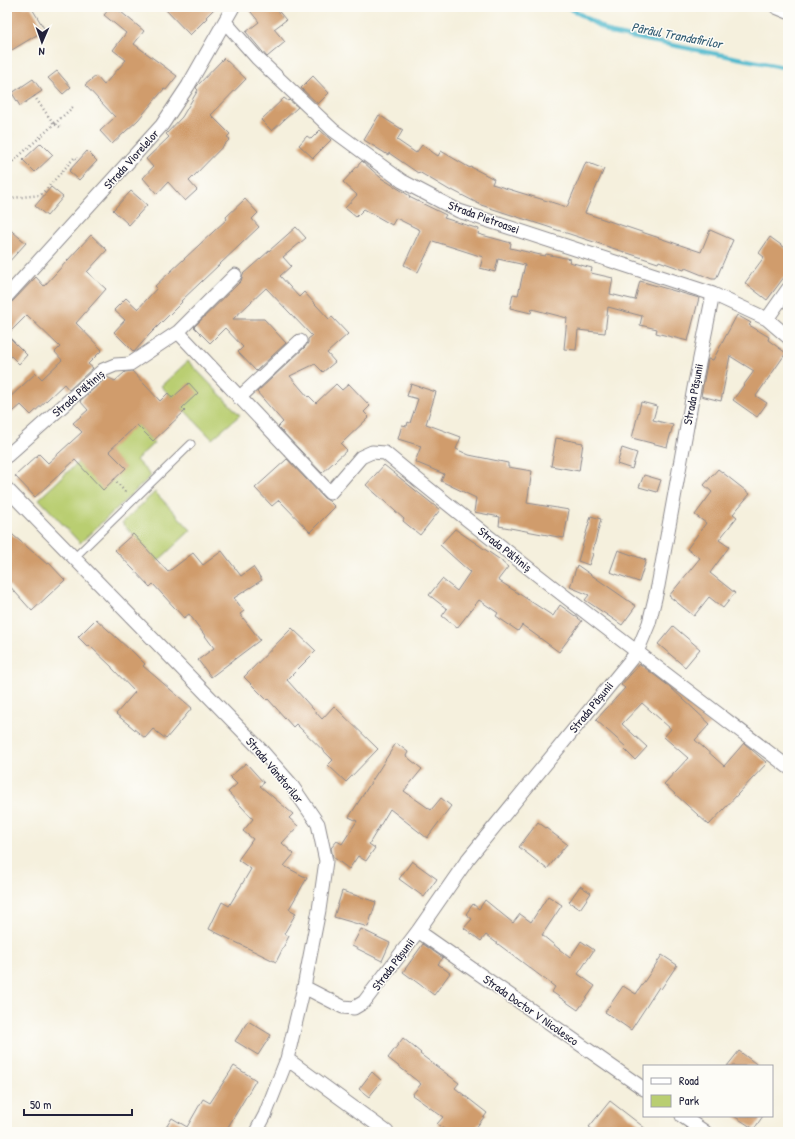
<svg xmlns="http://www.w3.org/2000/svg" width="795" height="1139" font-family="'Patrick Hand',sans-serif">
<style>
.green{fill:#b9ce71;stroke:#6e7856}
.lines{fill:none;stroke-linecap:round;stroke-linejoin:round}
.stream{stroke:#50b9cd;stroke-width:4.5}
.building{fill:#d09c6c}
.lane-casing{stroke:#8c898c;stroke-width:9}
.street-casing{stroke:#8c898c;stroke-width:15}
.path{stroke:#8c898c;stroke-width:2.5;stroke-dasharray:1 3;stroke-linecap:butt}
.lane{stroke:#fff;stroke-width:7}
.street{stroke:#fff;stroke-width:13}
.labels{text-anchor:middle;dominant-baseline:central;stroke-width:3;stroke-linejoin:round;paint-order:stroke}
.street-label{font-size:12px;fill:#22223b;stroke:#fdfcf7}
.water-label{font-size:13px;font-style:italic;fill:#345e75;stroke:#fdfcf7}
</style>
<rect width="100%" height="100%" fill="#fdfcf7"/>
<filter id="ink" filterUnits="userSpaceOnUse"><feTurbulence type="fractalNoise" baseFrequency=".025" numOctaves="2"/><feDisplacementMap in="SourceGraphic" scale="8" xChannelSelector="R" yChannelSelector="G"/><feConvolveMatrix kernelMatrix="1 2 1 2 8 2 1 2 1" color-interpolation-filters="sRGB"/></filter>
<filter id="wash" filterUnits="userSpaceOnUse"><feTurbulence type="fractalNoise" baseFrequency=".012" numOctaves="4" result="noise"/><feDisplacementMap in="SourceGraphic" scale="16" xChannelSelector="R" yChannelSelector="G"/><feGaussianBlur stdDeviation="0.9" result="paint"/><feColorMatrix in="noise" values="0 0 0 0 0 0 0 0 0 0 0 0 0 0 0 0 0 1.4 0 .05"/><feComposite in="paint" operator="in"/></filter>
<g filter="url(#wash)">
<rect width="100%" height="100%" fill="#f5f0dd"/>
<path class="green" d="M188,361L240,415L212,439L161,386Z
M128,415L154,443L136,460L151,476L80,543L39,499Z
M155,492L191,530L158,561L122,523Z"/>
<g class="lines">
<path class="stream" d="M568,7L611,33L788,68"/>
</g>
<g id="blocks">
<path class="building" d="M7,7H31L45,30L7,53Z
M111,7H115L144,31L134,44L177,76L166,90L164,89L138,120L112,144L100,131L115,117L85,85L96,76L104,85L126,60L113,50L126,33L104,15Z
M163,7H216L206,17L207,18L190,35Z
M247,7H275L286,20L274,29L285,42L267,57L246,32L259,22Z
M224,58L246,79L211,115L230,134L227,137L230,139L189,181L197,190L185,201L168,182L157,194L143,178L153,167L146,159L169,137L166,134L182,117L198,90L196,88L197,86Z
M57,71L71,87L63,94L48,78Z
M313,76L329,93L318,104L301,88Z
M33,79L42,91L20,106L12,93Z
M284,98L288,101L289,100L298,107L272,131L261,120Z
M379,115L403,130L397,140L416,153L422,145L438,156L441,151L470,168L471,167L494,179L492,184L567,207L586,162L604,169L585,213L701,252L710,230L733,240L716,279H712L685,268L684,270L659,261L658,263L481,205L452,190L451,191L419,172L418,173L389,153L388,155L364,140Z
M320,130L331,140L313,158L299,145L307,136L311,139Z
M41,143L53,155L35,172L23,160Z
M87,151L97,161L79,180L69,171Z
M362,161L381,178L410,196L409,197L446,215L444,218L479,229L478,234L511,243L510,248L545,256L546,254L570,259L569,262L592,268L591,273L613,278L610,294L635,300L640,281L699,298L688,341L656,333L657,329L640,325L642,316L608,307L605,333L578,330L576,350L564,349L567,318L532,309L531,313L510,308L513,294L518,295L525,265L498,259L495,272L480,268L483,257L433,241L418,272L404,265L420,230L396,218L392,225L364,209L356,217L345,208L357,195L343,182Z
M51,187L63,197L47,216L35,206Z
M131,191L147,205L129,225L113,210Z
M245,199L258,213L252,219L259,227L181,301L182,302L149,335L134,352L114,332L125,320L114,310L126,298L138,309L157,288L155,286L227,219L226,217Z
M7,227L26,243L7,264Z
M296,227L306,238L283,257L291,266L280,276L299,297L304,292L329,319L332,317L348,334L327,353L335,362L323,372L315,364L290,376L308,397L309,396L316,403L336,384L342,390L349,384L370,406L364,412L369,417L341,444L347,450L322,473L278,427L283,422L257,392L305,347L308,343V339L312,336L266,288L233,319H264L286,343L256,371L238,352L243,347L225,328L210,343L194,327L241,281L243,274Z
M91,235L107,250L87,272L106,289L76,323L102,350L88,364L93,368L69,390L64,384L31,415L21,405L7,417V400L36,373L42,379L62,360L55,352L60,347L27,315L7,335V318L10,304L36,277L44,286Z
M770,237L788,250V272L767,300L745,283L764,257L759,253Z
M737,315L751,323L749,325L769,337L768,340L786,353L756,396L767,403L757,417L733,400L754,371L730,356L721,401L701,396L708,359L713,360Z
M7,335L27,355L19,364L7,352Z
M132,371L160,401L168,393L172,398L189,383L198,393L182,408L185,411L153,441L137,425L109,451L126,468L103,490L75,460L35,497L15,476L39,454L48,463L82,432L73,423L88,410L80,401L107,377L115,381L125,372Z
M411,384L436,392L426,424L461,437L456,449L469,455L508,463V467L532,471L527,503L569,510L564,538L499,526L500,517L474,512L476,498L441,481L444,474L415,462L421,446L398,439L402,425L407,426L408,422L410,423L418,399L407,396Z
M641,402L657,406L653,420L673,425L667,447L632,438Z
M556,438L583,443L579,471L551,466Z
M622,448L637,453L632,469L617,464Z
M287,459L324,498L329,501L335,507L310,532L279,500L272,506L255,488Z
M384,465L440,510L420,535L403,521L404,519L366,485Z
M718,469L750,494L733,514L737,517L719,540L729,547L710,573L735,593L723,608L709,597L694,616L669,596L700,558L687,549L706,523L695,515L712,492L704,485Z
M644,475L661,480L657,492L639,487Z
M591,516L601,519L592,554H593L589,565L578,561Z
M455,529L502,561V562L508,567L498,580L553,616L560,605L582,621L559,652L522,625L518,631L496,616L498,613L479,600L457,628L442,616L447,609L429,595L442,579L457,591L470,572L440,545Z
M7,530L47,564L49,563L65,580L32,611L7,583Z
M133,534L168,572L193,553L203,565L222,551L241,576L253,567L262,580L234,598L244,611L240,614L260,640L211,677L198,660L214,648L189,614L184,618L153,584L150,587L115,550Z
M618,550L646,560L639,582L610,572Z
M577,565L636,606L622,625L585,600L589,595L570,587Z
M96,619L130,650H131L145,664L143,666L192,708L166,739L153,729L145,738L116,714L135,692L112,668V667L89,645L88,647L78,637Z
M673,626L700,649L685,667L658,644Z
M292,628L316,651L287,680L322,719L334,706L378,749L346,782L328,765L333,760L296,724L293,727L268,699L267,700L244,677Z
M640,664L670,687L710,724L695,740L724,766L744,743L767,763L709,825L664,784L688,758L664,737L671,729L642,703L622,724L647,747L635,760L624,749L626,747L596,720L625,688L621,685Z
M396,743L408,752L406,756L422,769L404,791L431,810L441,798L451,806L427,838L390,809L369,844L375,848L366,861L358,856L349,869L333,857L331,848L337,841L342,844L357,821L349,817Z
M246,763L264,783L260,786L293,814L289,818L298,826L282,843L294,854L284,866L307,878L289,909L296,913L284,934L289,936L276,962L209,929L222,902L229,906L251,869L238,860L253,839L243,831L253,819L228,792L237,784L230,777Z
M538,822L567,844L547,869L519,847Z
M412,861L437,879L424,897L399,879Z
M580,886L591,893L580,909L569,902Z
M342,891L376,902L368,927L334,917Z
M548,896L562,905L542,935L570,958L581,941L594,950L578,974L595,986L578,1010L552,992L555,987L522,962L486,935L481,941L464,928L472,919L466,914L473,904L479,909L485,900L513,923L520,914L531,922Z
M361,929L390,943L382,961L352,946Z
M423,944L443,958L438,964L450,973L434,995L403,972Z
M662,955L677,965L661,989L659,987L631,1030L605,1012L623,986L636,994Z
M248,1021L271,1035L258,1055L235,1041Z
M403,1038L421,1053L420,1054L459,1083L455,1088L487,1113L473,1132H448L437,1124L443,1117L412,1095L421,1084L388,1058Z
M739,1051L759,1066H727Z
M234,1066L256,1080L225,1132H163L172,1118L187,1127L203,1099L210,1103Z
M372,1072L382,1081L369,1097L359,1089Z
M610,1101L650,1132H596L589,1127Z
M734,1116H763L754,1129Z"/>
</g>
</g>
<g filter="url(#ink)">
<use href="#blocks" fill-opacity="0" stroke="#8c898c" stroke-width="1"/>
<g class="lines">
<defs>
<path id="lane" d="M74,558L191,444"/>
<path id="street" d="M776,7L788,12
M225,22L257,58L333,130L402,181L459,211L713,294L767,319L788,337
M7,296L162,125L188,86L233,7
M767,319L788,289
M178,332L235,275
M239,398L300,341
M7,456L103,370L115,365L130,364L178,332L330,493L361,457L372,452L385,453C516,561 653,664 788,767
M7,489L261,750L290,783L318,824L326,861L319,910L304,987L287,1059L265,1115L256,1132
M418,931L644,1089
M304,987L343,1007L354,1008L364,1002L418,931L468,859L637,652L649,623L658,586L694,388L713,294
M287,1059L387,1132
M682,1116L705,1132"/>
</defs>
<use href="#lane" class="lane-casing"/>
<use href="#street" class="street-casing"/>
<path class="path" d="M34,96L54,124L60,127
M7,167L73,107
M7,194L12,198L41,195L75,157L78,160
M114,479L127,494"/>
<use href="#lane" class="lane"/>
<use href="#street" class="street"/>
</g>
</g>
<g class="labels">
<g class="street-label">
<text transform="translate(131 159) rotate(-48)">Strada Viorelelor</text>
<text transform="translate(484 217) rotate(20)">Strada Pietroasei</text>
<text transform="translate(78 393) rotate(-41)">Strada Păltiniș</text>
<text transform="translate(693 394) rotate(-79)">Strada Pășunii</text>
<text transform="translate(505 549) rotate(38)">Strada Păltiniș</text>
<text transform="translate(591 707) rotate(-51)">Strada Pășunii</text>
<text transform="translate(275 770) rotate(50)">Strada Vânătorilor</text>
<text transform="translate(393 964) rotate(-53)">Strada Pășunii</text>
<text transform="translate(531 1010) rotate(35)">Strada Doctor V Nicolesco</text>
</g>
<g class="water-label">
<text transform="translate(677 35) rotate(11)">Pârâul Trandafirilor</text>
</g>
</g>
<rect width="795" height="1139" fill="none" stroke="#fdfcf7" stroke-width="24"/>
<rect x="643" y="1065" width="130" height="52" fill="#fdfcf7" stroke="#a5a5ac"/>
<rect x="651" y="1078" width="20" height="6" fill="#ffffff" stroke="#a5a5ac"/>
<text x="679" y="1085" font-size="12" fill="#22223b">Road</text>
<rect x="651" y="1095" width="20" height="12" fill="#b9ce71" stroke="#a5a5ac"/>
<text x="679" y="1105" font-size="12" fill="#22223b">Park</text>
<g transform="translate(42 42) rotate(182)" stroke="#fdfcf7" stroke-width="3" paint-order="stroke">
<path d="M0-3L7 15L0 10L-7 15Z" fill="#22223b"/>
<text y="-6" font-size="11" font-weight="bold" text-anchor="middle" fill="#22223b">N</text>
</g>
<path d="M24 1109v6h108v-6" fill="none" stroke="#22223b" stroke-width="2"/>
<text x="30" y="1109" font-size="12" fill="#22223b" stroke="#fdfcf7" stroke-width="3" paint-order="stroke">50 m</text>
</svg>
